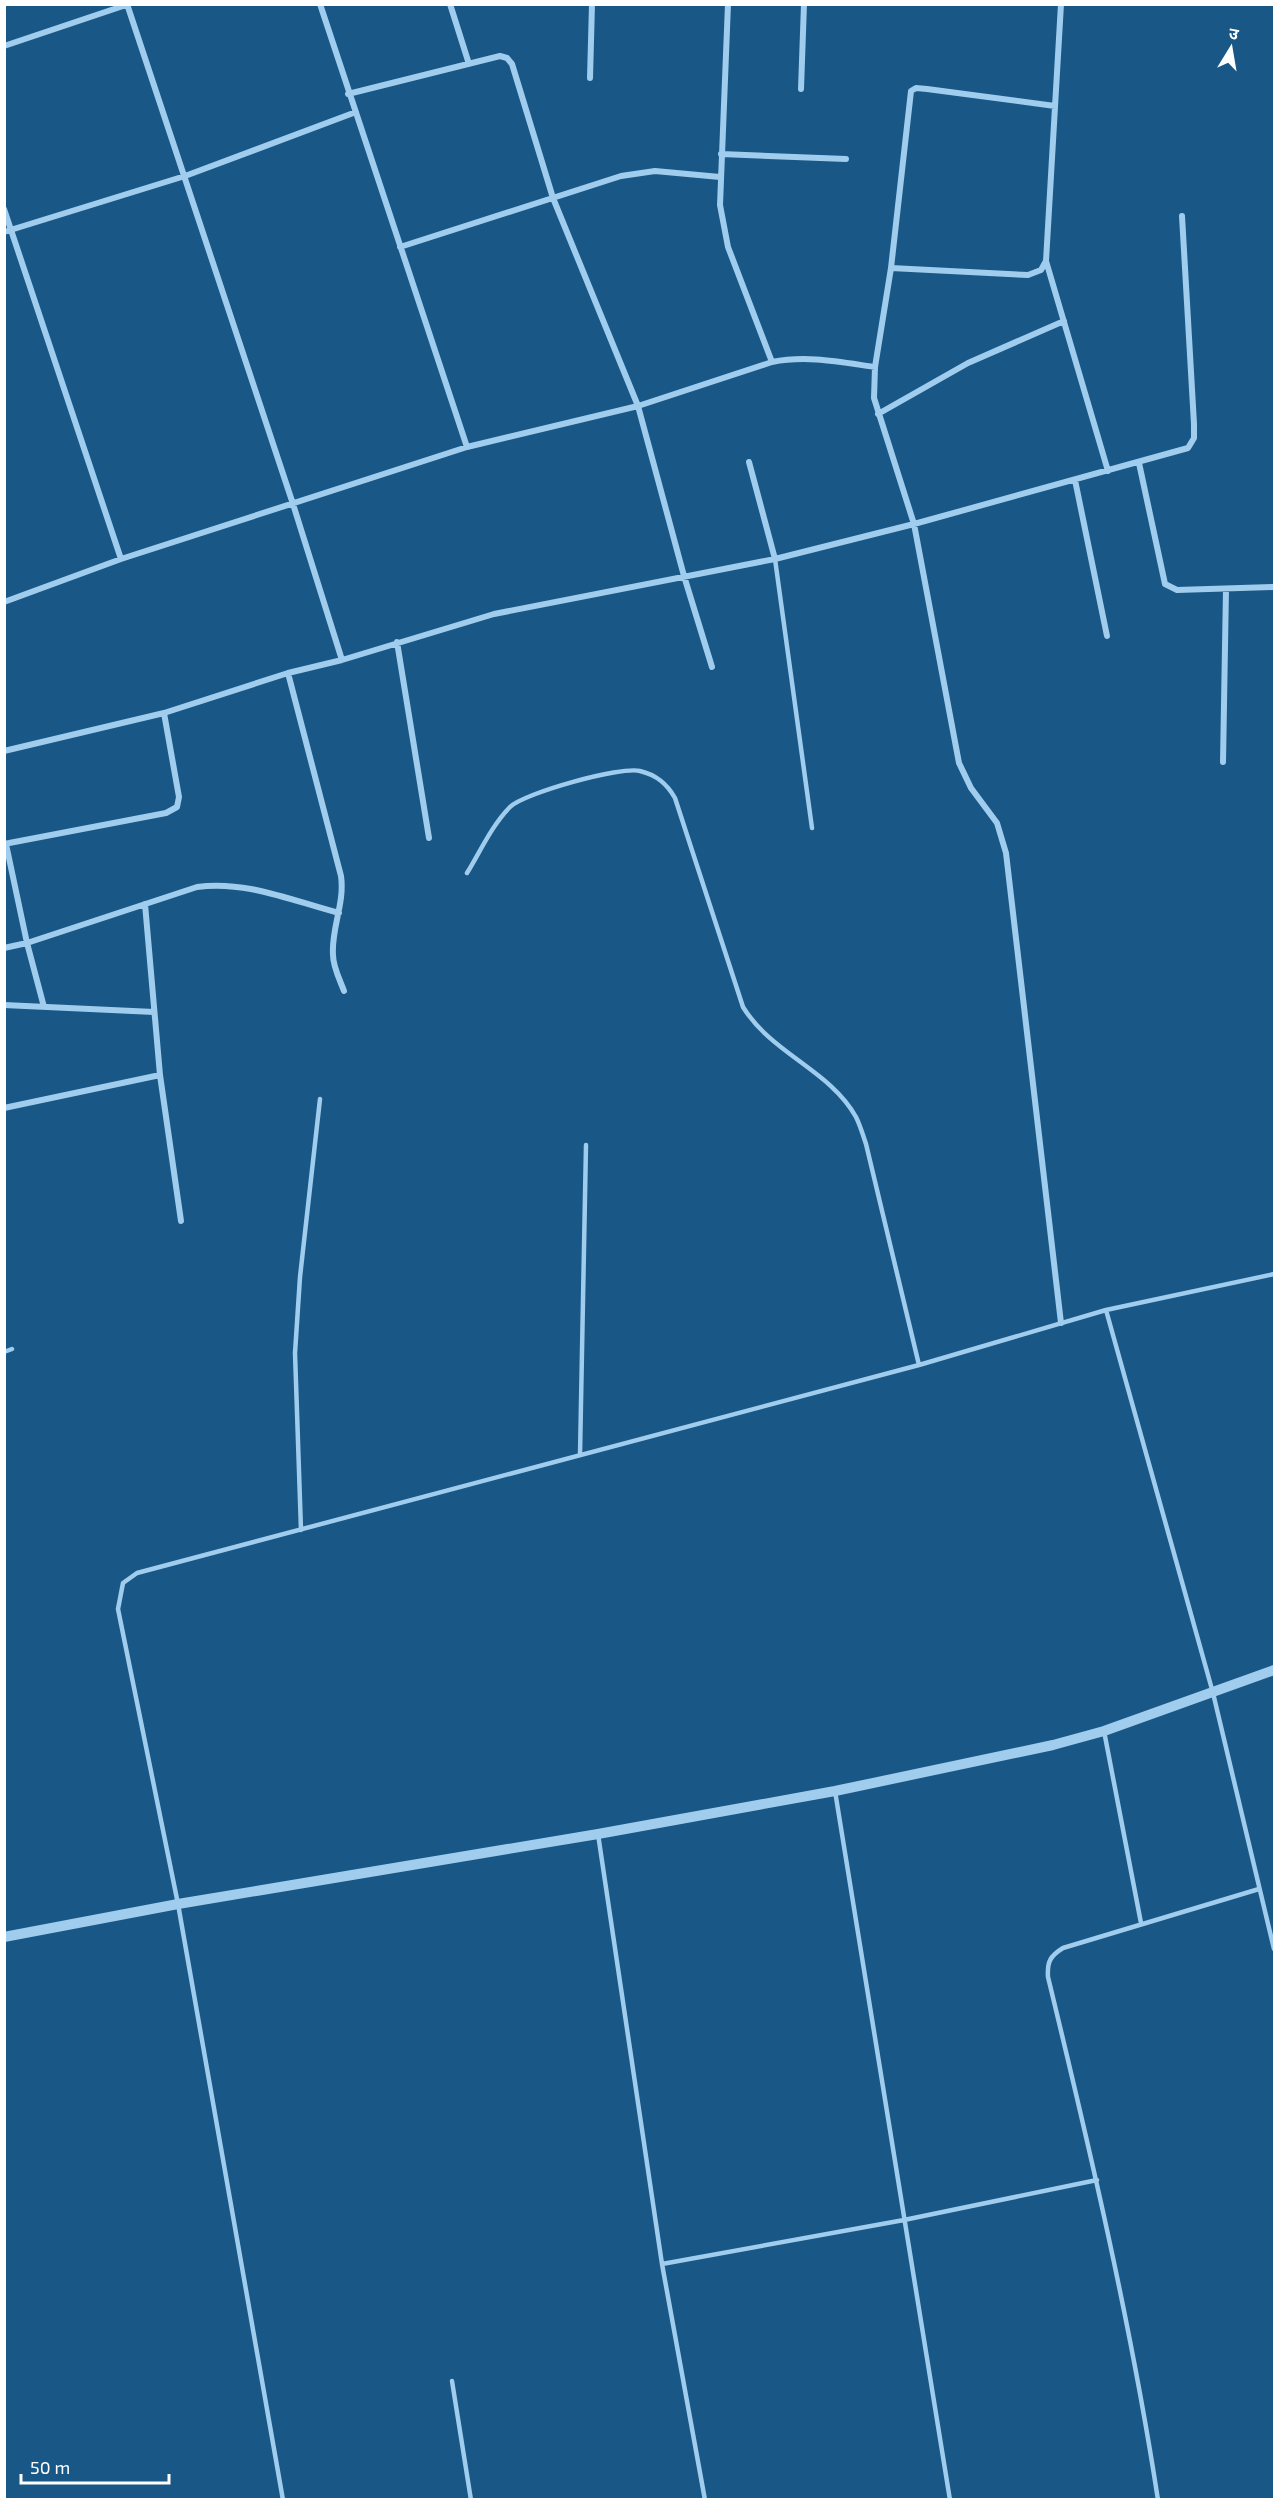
<svg xmlns="http://www.w3.org/2000/svg" width="1279" height="2504" font-family="'Exo 2','Noto Sans Devanagari',sans-serif">
<style>
.lines{fill:none;stroke-linecap:round;stroke-linejoin:round}
.service{stroke:#a0cded;stroke-width:4.5}
.minor{stroke:#a0cded;stroke-width:6}
.tertiary{stroke:#a0cded;stroke-width:10}
</style>
<rect width="100%" height="100%" fill="#195787"/>
<g class="lines">
<path class="service" d="M775,559L812,828
M467,873C480,852 492,825 510,807C524,793 621,766 640,771C657,775 667,784 675,798L743,1007C772,1054 830,1070 856,1117C860,1125 863,1135 866,1144L919,1365
M1106,1310L1213,1693L1274,1949
M4,1352L12,1349
M580,1455L586,1145
M301,1530L295,1353L300,1277L320,1099
M1104,1731L1141,1923
M835,1791L950,2500
M598,1834L662,2264L705,2500
M662,2264L904,2220L1097,2180
M452,2381L471,2500
M283,2500L178,1904L118,1609L123,1583L137,1573L919,1365L1106,1310L1274,1274
M1158,2500C1131,2324 1090,2150 1048,1977C1047,1962 1050,1956 1063,1948L1259,1889"/>
<path class="minor" d="M127,4L293,504L342,660
M320,4L467,447
M450,4L469,64
M728,4L720,205L728,247L772,362
M1061,4L1046,261L1041,270L1028,275L891,268L875,367L874,398L914,524L959,763L971,788L997,823L1006,853L1061,1323
M4,46L129,4
M590,78L592,4
M801,89L804,4
M348,94L500,56L507,58L512,64L553,198L638,406L684,576L712,667
M721,154L846,159
M4,209L121,559
M4,232L185,176L356,112
M400,247L621,176L655,171L720,177
M1046,261L1108,471
M891,268L911,91L916,88L927,89L1055,106
M878,414L968,363L1064,321
M749,462L775,559
M1139,463L1165,584L1177,590L1274,587
M1075,480L1107,636
M4,602L121,559L467,447L638,406L772,362C807,355 840,362 875,367
M397,642L429,838
M288,673L341,876C345,903 331,929 333,955C333,967 340,980 344,991
M4,751L164,713L288,673L342,660L494,614L775,559L914,524L1188,448L1194,438V424L1182,216
M1223,762L1226,589
M4,844L166,813L177,807L179,797L164,713
M6,844L27,943L44,1007
M145,904L160,1075L181,1221
M4,948L27,943L197,887C245,880 293,901 339,913
M4,1005L154,1012
M4,1108L160,1075"/>
<path class="tertiary" d="M4,1937L178,1904L598,1834L835,1791L1053,1745L1104,1731L1274,1670"/>
</g>
<rect width="1279" height="2504" fill="none" stroke="#ffffff" stroke-width="12"/>
<g transform="translate(1231 48) rotate(11)" stroke="#195787" stroke-width="4.5" paint-order="stroke">
<path d="M0-4.5L10 22L0 15L-10 22Z" fill="#ffffff"/>
<text y="-9" font-size="16" font-weight="bold" text-anchor="middle" fill="#ffffff">उ</text>
</g>
<path d="M21 2474v9h148v-9" fill="none" stroke="#ffffff" stroke-width="3"/>
<text x="30" y="2474" font-size="18" fill="#ffffff" stroke="#195787" stroke-width="4.5" paint-order="stroke">50 m</text>
</svg>
